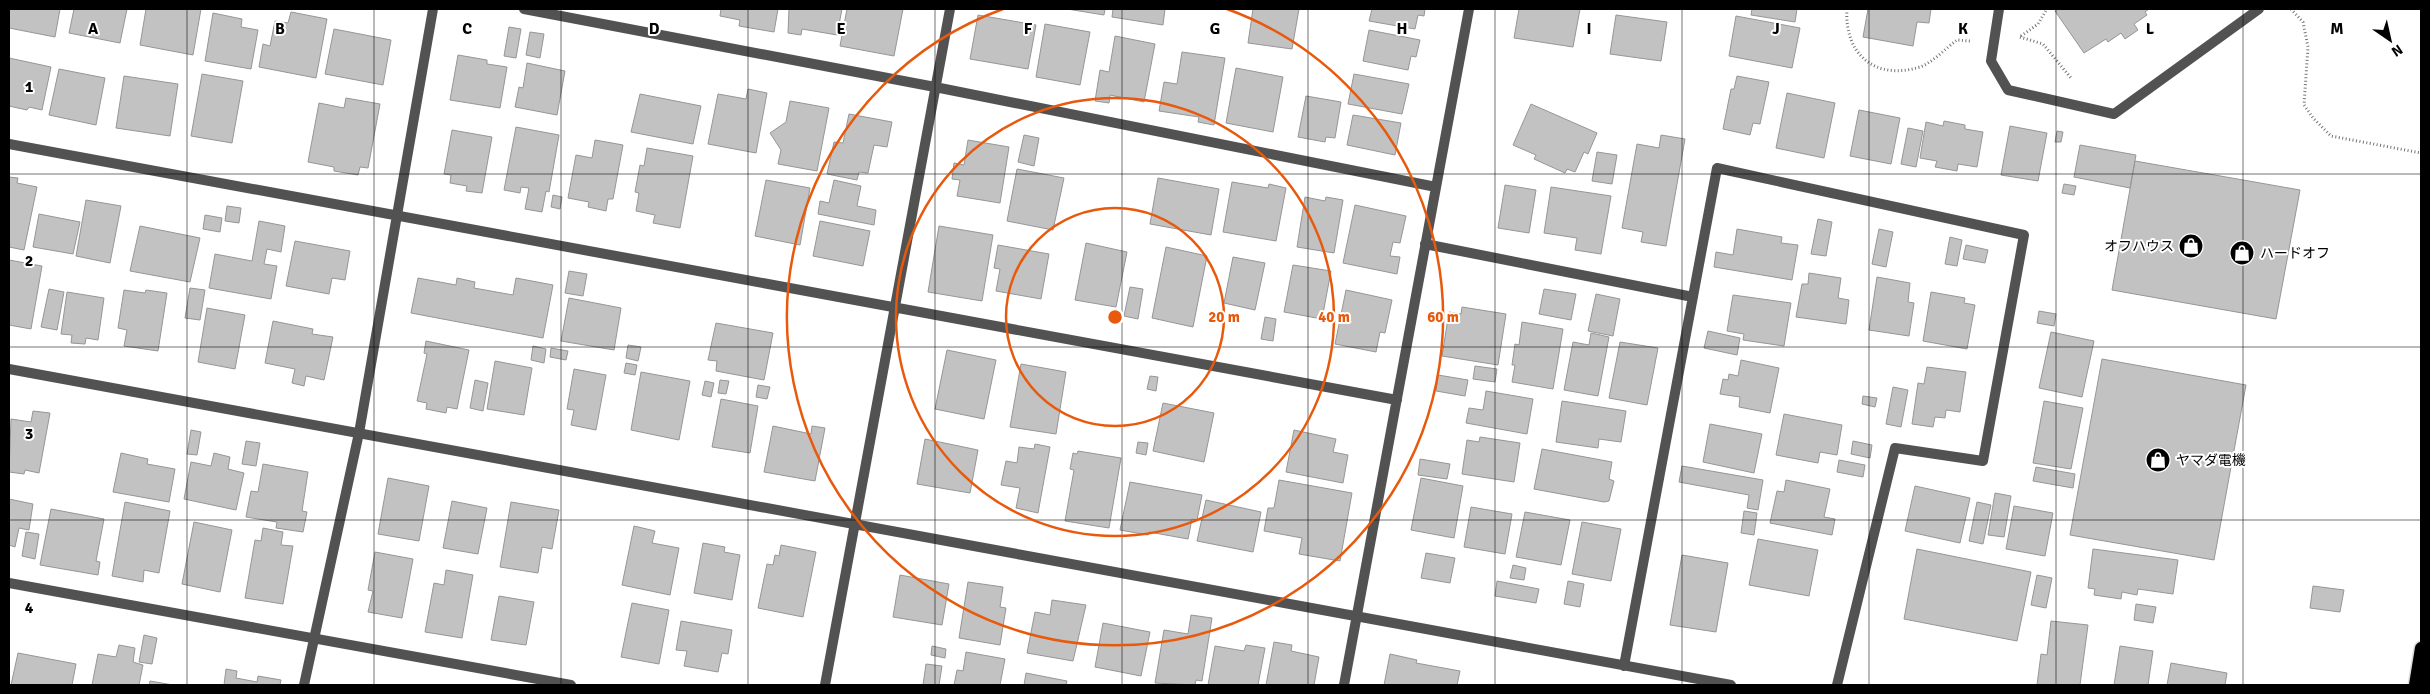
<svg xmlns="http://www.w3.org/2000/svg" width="2430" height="694" font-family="Signika,'Noto Sans JP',sans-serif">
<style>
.building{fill:#c2c2c2;stroke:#969696}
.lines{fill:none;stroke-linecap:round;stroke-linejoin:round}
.primary-casing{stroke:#dbdbdb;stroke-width:15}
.path{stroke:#747474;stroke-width:3;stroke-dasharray:1 2.5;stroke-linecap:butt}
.service{stroke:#525252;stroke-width:10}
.minor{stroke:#525252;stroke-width:10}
.primary{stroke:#000;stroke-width:12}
.grid{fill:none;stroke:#000;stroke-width:1;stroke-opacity:0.55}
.ring{fill:none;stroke:#e8590c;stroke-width:2.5}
.labels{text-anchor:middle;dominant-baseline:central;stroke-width:4;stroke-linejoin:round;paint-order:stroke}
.poi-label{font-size:14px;fill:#000;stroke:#fff;text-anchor:start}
.grid-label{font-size:16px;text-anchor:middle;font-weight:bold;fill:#000;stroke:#fff;stroke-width:4;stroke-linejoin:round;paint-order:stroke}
.centre{fill:#e8590c;stroke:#fff;stroke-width:2.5}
.ring-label{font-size:15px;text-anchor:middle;font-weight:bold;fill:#e8590c;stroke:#fff;stroke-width:4;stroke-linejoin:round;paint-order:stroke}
</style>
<rect width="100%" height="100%" fill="#fff"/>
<path class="building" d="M9,9H60L55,37L9,28Z
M74,9H127L120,43L69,33Z
M146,9H201L193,55L140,45Z
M721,9H778L774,32L739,26L740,20L720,16Z
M789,9H842L837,35L802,29L801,35L788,33Z
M847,9H903L894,56L840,46Z
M1067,9H1105L1104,15Z
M1113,9H1165L1163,25L1112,17Z
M1253,9H1299L1292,49L1248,43Z
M1372,9H1425L1424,16L1418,15L1415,29L1369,21Z
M1519,9H1580L1573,47L1514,38Z
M1752,9H1797L1795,22L1751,15Z
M1868,9H1931L1929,23L1917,22L1913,46L1863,37Z
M2058,9H2149L2145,12L2147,15L2134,24L2138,30L2125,39L2121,33L2108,42L2106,39L2084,53L2055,11Z
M291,12L327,19L316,78L259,67L263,44L270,46L275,21L288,23Z
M213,13L242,19L241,27L258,30L251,69L205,61Z
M978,15L1036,25L1028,69L970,59Z
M1616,15L1667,22L1661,61L1610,54Z
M1736,16L1800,28L1792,68L1729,56Z
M1045,24L1090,32L1080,85L1036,77Z
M509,27L521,29L516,58L504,56Z
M334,29L391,40L383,85L325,74Z
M1369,30L1420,40L1416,57L1411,56L1408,70L1363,61Z
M530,32L544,34L540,58L526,55Z
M1115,36L1155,44L1144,102L1110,95L1109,103L1095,101L1100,70L1109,72Z
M1182,52L1225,58L1214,125L1198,122L1199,117L1159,111L1164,82L1177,84Z
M458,55L487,60V64L507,67L500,108L450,100Z
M9,58L51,67L42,110L29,107L27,110L9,106Z
M527,63L565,71L557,115L515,107L519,87L523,88Z
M1236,68L1283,77L1273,132L1226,123Z
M59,69L105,78L96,125L49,115Z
M202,74L243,81L232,143L191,136Z
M1354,74L1409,84L1402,114L1348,104Z
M124,76L178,84L170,136L116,128Z
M1737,76L1769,82L1760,124L1753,123L1750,135L1723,129L1731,89H1734Z
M748,89L767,93L756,153L708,144L718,94L746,99Z
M1787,93L1835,103L1824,158L1776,148Z
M640,94L701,106L693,144L631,132Z
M1306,96L1341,102L1335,138L1326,137L1325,142L1298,137Z
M346,98L380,104L368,168L360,167L358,175L334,171V167L308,162L319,103L344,108Z
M790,101L829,108L817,171L778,164L781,150L770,133L786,122Z
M1531,104L1597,133L1588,154L1584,152L1575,172L1567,169L1565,173L1534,159L1536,155L1513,145Z
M1859,110L1900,118L1891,164L1850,156Z
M849,114L892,122L887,147L874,145L868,173L859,172L857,180L827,174L834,142L843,143Z
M1353,115L1401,123L1395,155L1347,145Z
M1944,121L1965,125V129L1983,132L1977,167L1958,164L1957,171L1935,167L1937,161L1920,158L1926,122L1943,126Z
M2010,126L2047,133L2038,181L2001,175Z
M516,127L559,135L549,192L546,191L542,212L525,209L529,188L521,187L520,193L504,190Z
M1908,128L1923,131L1916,167L1901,164Z
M452,130L492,137L482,193L466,191L467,186L450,183L451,175L444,174Z
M2057,131L2063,132L2061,142H2055Z
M1024,135L1039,138L1034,166L1018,162Z
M1661,135L1685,139L1666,246L1641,242L1643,232L1622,228L1637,144L1659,148Z
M595,140L623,145L613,199H608L606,211L588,207L589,202L568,198L576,155L592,158Z
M968,140L1009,147L1000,203L957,196L960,180L952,179L954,163L964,165Z
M2080,145L2136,155L2130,188L2074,177Z
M647,148L693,156L680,228L653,223L655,215L636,211L639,193L635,192L640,165L644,166Z
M1597,152L1617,155L1612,184L1592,181Z
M2135,161L2300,190L2276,319L2112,290Z
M1017,169L1064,178L1053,230L1007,221Z
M9,177L18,178L17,183L37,187L24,250L9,247Z
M1158,178L1219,189L1211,235L1150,224Z
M766,180L810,188L800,245L755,236Z
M834,180L861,186L857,206L876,210L874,225L818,214L820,201L829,203Z
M1232,182L1268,188L1269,184L1286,188L1276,241L1223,232Z
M2064,184L2076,186L2074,195L2062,193Z
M1505,185L1536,190L1529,233L1498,228Z
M1551,187L1611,196L1601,254L1575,250L1577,238L1544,233Z
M553,195L562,197L560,209L551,207Z
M1305,197L1325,201L1326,197L1343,200L1334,253L1297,247Z
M86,200L121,206L110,263L76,256Z
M1355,205L1406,216L1400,243L1393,242L1390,256L1400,257L1397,274L1343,263Z
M227,206L241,208L239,223L225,221Z
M39,214L80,222L73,254L33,247Z
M205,215L222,218L220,232L203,229Z
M1818,219L1832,222L1826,256L1811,254Z
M259,221L285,226L281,252L267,249L264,264L277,266L271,299L209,288L215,254L252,261Z
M820,221L870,231L863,266L813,256Z
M140,226L200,238L190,282L130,271Z
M939,226L993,235L982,301L928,292Z
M1737,229L1782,237L1781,243L1798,245L1792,280L1714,267L1716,252L1733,255Z
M1879,229L1893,232L1886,267L1872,264Z
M1950,237L1962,240L1957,266L1945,264Z
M295,241L350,251L345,280L332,278L329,294L286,286Z
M1086,243L1127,252L1116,307L1075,300Z
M998,245L1049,254L1041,299L996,291L1000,269L994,268Z
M1966,245L1988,250L1985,263L1963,259Z
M1166,247L1207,256L1193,327L1152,318Z
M1233,257L1265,263L1255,310L1224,303Z
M9,260L42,266L31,329L9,325Z
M1293,265L1331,271L1322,319L1284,312Z
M569,271L587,274L583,296L565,293Z
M1809,273L1841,278L1838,298L1849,300L1846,324L1796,317L1802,284H1808Z
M1877,277L1910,283L1908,302L1914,303L1909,336L1869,330Z
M418,278L456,285L457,278L475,282L474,288L513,295L516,278L553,285L543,338L411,313Z
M1130,287L1143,289L1138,319L1124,316Z
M190,288L205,290L200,320L185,318Z
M49,289L64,292L57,330L41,327Z
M1544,289L1576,294L1571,320L1539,314Z
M124,290L145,293L146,290L167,293L158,351L124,346L127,330L118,328Z
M1346,290L1392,300L1385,333L1380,332L1376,352L1335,344Z
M67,292L104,298L98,340L86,338L85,344L71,343L72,335L61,334Z
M1931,292L1965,298L1964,303L1975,305L1967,349L1923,341Z
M1596,294L1620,299L1613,336L1588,331Z
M1733,295L1791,303L1784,346L1743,340L1744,334L1727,331Z
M569,298L621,308L614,350L561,341Z
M1462,307L1506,314L1498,365L1442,356L1449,312L1461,314Z
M207,308L245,315L235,369L198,362Z
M2039,311L2056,314L2054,326L2037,323Z
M1265,317L1276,319L1273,341L1261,339Z
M273,321L313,329L312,334L333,337L324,380L306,376L304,386L292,383L295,369L265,363Z
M1522,322L1563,329L1553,389L1512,382L1515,365H1512L1515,344L1519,345Z
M716,323L773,333L764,380L716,371L717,361L708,360Z
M1708,331L1740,338L1737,355L1704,348Z
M2051,332L2094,341L2082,397L2039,388Z
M1591,333L1609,337L1598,396L1564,390L1573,342L1589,345Z
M426,341L469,350L457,409L447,407L446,413L426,409L427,403L417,401L427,354L424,353Z
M1620,342L1658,348L1647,405L1609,398Z
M628,345L641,347L638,361L626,358Z
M533,346L546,349L544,363L531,360Z
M551,348L568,351L566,360L550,357Z
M947,350L996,360L984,419L935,409Z
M2102,359L2246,385L2214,560L2070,535Z
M1741,360L1779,368L1770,413L1739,407L1740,397L1720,394L1723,379L1728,380L1729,374L1738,376Z
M495,361L532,368L524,415L487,409Z
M626,363L637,365L635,375L624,373Z
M1021,364L1066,372L1056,434L1010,427Z
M1475,366L1497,369L1495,382L1473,379Z
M1927,367L1966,372L1960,412L1946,410L1945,418L1935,417L1933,427L1912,424L1918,383L1924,384Z
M574,369L606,375L596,430L571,425L574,410L567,409Z
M641,372L690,381L679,440L631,430Z
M1438,375L1468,380L1465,396L1436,391Z
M1150,376L1158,377L1156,391L1147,389Z
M475,380L488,383L483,411L470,408Z
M720,380L729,381L726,394L718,393Z
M705,381L714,383L711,397L702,395Z
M758,385L770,387L767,399L756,397Z
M1893,387L1908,390L1901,427L1886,424Z
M1486,391L1533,399L1527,434L1466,423L1469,408L1483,410Z
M1863,396L1877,398L1875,407L1862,404Z
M721,399L758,406L750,453L712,447Z
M1562,401L1626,411L1621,442L1599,439L1598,448L1556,442Z
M2044,401L2083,408L2071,469L2033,463Z
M1163,403L1214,413L1204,462L1153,451Z
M33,411L50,413L39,473L25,470L24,474L9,472L11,419L31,422Z
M1784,414L1842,425L1837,455L1820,452L1818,463L1776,455Z
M1710,424L1762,434L1754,473L1703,462Z
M773,426L811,434L812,426L825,428L815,481L764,472Z
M191,430L201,432L197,455L187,454Z
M1294,430L1336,439L1333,452L1348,455L1343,483L1286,472Z
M1480,437L1520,443L1514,482L1462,474L1467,440L1479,442Z
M925,439L978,450L970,493L917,484Z
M246,441L260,443L256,466L242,464Z
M1853,441L1872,445L1870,458L1851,454Z
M1138,442L1148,443L1146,455L1136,453Z
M1035,444L1050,447L1038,513L1016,508L1020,488L1001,485L1006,461L1017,463L1019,447L1034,449Z
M1542,449L1612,462L1609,479L1614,481L1609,501L1604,502L1534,489Z
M1078,451L1121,458L1109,528L1065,521L1074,470L1070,469L1073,453L1077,454Z
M121,453L148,459L147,464L175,469L169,502L113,492Z
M214,453L230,457L228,469L244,473L236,510L184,499L191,462L211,466Z
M1420,459L1450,464L1447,479L1418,475Z
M1839,460L1865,465L1863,477L1837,472Z
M263,464L308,472L302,511L307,512L303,532L276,528L277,522L246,517L251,491L258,492Z
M1682,466L1763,480L1758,510L1747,508L1749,495L1679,482Z
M2036,467L2075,474L2073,488L2033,481Z
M388,478L429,486L419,541L378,534Z
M1421,478L1463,486L1454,538L1411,530Z
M1279,480L1352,493L1340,561L1299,554L1302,538L1264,531L1268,508H1274Z
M1786,480L1830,489L1824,517L1835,519L1832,535L1770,523L1777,491L1784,492Z
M1130,482L1202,495L1197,520L1192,519L1188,539L1149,532L1148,535L1120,530Z
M1915,486L1970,498L1960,543L1905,531Z
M1995,493L2011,496L2004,537L1988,535Z
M9,499L33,504L29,530L19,528L15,547L9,545Z
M1206,500L1261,512L1253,552L1197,541Z
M452,501L487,508L478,554L443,548Z
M125,502L170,511L159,573L144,570L143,582L112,576Z
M511,502L559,510L552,549L542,547L538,573L500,567Z
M1977,502L1991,505L1983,544L1969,541Z
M2014,506L2053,513L2045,556L2006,549Z
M1471,507L1512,514L1505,554L1464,547Z
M51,509L104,519L96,561L100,562L98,575L40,565Z
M1744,511L1757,513L1754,535L1741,533Z
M1525,512L1570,520L1561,565L1516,557Z
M194,522L232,530L220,592L182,584Z
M1582,522L1621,529L1611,581L1572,574Z
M634,526L655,531L652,543L679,548L670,595L622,585Z
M263,528L283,532L281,545L293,546L283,604L245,598L255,540L261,541Z
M26,532L39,534L35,559L22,556Z
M1758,539L1818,550L1809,596L1749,585Z
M703,543L725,547L724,552L740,555L732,600L694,593Z
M781,545L816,552L803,617L758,608L767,564L773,565L775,555L779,556Z
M1917,549L2031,572L2017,641L1904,619Z
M2093,549L2178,560L2173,594L2138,589L2137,595L2122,592L2121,599L2094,595L2095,589L2088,588Z
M375,552L413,559L402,618L368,612L373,591L368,590Z
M1426,553L1455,558L1450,583L1421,578Z
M1682,555L1728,563L1716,632L1670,625Z
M1513,565L1526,568L1524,580L1510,578Z
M446,570L473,575L462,638L425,632L434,583L444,585Z
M900,575L949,584L942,625L893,617Z
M2037,575L2052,578L2046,608L2031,605Z
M1497,581L1539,589L1536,603L1495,596Z
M1568,581L1584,584L1580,607L1564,604Z
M968,582L1003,587L1000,607L1006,608L1000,645L959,638Z
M2313,586L2344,590L2340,612L2310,608Z
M499,596L534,602L526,645L491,640Z
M1052,600L1086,605L1073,661L1027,653L1035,612L1050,615Z
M632,603L669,610L659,664L621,657Z
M2136,604L2156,607L2153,623L2134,620Z
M1191,615L1212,618L1202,681L1196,680L1195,685L1155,683L1164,630L1188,634Z
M681,621L732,630L728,654L722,653L718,672L684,666L687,651L676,650Z
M2051,621L2088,625L2080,685H2037L2041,654L2047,655Z
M1103,623L1150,632L1141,676L1095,667Z
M144,635L157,638L152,664L139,662Z
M1274,642L1292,645L1291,651L1319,657L1314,685H1266Z
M119,645L135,648L133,662L143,665L139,685H92L98,654L116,657Z
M1246,645L1265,648L1258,685H1208L1215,646L1244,651Z
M932,646L946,649L945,658L931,655Z
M2120,646L2153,651L2148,685H2114Z
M966,652L1005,659L1000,685H954L957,670L963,671Z
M18,653L76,664L72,685H11Z
M1390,654L1417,660L1416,663L1460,671L1457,685H1384Z
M2171,663L2227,673L2225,685H2167Z
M926,664L942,666L939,685H923Z
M226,669L237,671L236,678L257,682L258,676L281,680L280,685H224Z
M1026,673L1067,681L1066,685H1024Z
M150,681L173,685H149Z"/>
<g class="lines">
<defs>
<path id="primary" d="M2415,685L2421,648"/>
</defs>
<use href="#primary" class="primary-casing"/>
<path class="path" d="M1847,9C1844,54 1875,81 1920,67C1932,63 1946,48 1957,40L1970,41
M2291,9L2303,22L2308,47L2304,105L2313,118L2331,136L2421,153
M2021,36L2038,24L2047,9
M2020,37L2043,44L2071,78"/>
<path class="service" d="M1999,9L1991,61L2008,90L2114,114L2259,9"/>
<path class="minor" d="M524,9L935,87L1436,187
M9,144L1397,400
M1425,244L1693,297
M9,369L1731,685
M9,583L571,685
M1624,666L1717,168L2024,235L1983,461L1895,448L1837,685
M304,685L359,433L433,9
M825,685L950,9
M1344,685L1469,9"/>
<use href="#primary" class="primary"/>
</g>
<path class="grid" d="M187,9V685M374,9V685M561,9V685M748,9V685M935,9V685M1122,9V685M1308,9V685M1495,9V685M1682,9V685M1869,9V685M2056,9V685M2243,9V685M9,174H2421M9,347H2421M9,520H2421"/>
<g class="ring">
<circle cx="1115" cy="317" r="109"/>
<circle cx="1115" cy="317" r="219"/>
<path d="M1227 9A328 328 0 1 1 1003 9"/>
</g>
<defs>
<symbol id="shop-disc" viewBox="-11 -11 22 22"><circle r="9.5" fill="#000" stroke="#fff"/><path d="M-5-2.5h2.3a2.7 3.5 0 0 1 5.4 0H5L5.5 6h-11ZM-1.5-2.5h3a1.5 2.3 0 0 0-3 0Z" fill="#fff"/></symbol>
</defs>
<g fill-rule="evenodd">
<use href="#shop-disc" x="2177" y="232" width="28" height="28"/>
<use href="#shop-disc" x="2228" y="239" width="28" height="28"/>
<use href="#shop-disc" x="2144" y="446" width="28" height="28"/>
</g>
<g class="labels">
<g class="poi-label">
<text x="2174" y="246" text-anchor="end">オフハウス</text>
<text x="2260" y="253">ハードオフ</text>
<text x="2176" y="460">ヤマダ電機</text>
</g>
</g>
<g class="grid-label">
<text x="93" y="34">A</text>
<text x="280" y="34">B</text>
<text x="467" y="34">C</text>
<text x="654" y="34">D</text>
<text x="841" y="34">E</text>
<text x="1028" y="34">F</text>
<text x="1215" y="34">G</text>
<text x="1402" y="34">H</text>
<text x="1589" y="34">I</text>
<text x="1776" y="34">J</text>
<text x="1963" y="34">K</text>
<text x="2150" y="34">L</text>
<text x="2337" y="34">M</text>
<text x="29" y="92">1</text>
<text x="29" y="266">2</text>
<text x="29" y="439">3</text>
<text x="29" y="613">4</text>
</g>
<circle cx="1115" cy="317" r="8" class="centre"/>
<g class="ring-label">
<text x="1224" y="322">20 m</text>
<text x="1334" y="322">40 m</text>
<text x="1443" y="322">60 m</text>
</g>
<rect width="2430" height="694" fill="none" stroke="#000000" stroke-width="20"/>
<g transform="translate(2390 40) rotate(146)" stroke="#ffffff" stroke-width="4" paint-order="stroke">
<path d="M0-4L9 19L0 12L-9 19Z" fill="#000000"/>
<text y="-8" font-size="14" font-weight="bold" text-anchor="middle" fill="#000000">N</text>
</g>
</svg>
